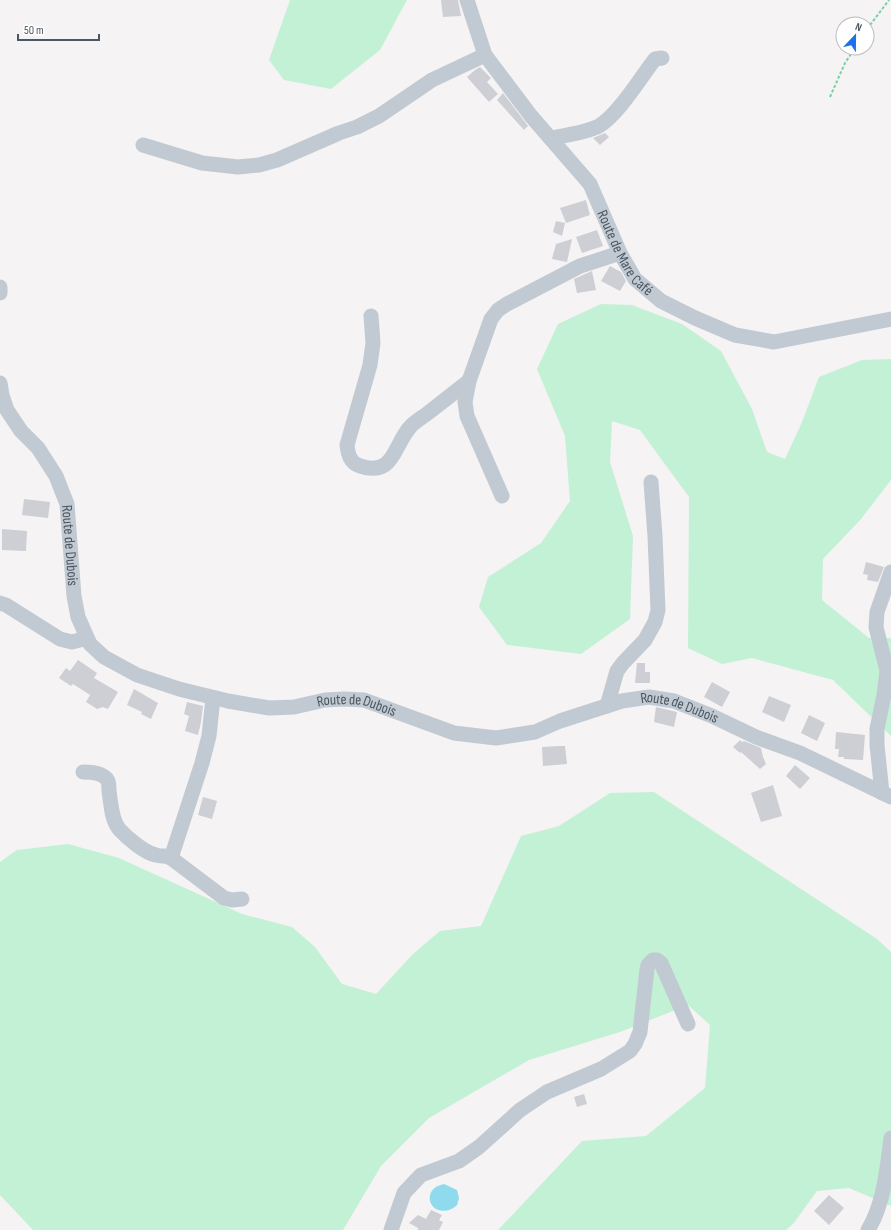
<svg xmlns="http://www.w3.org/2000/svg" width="891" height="1230" font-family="'Sofia Sans Condensed',sans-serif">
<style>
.green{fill:#c3f1d5}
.water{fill:#90daee}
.building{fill:#cdcfd5}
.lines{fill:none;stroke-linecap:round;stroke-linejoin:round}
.path{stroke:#7ad0a6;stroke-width:2;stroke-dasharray:3 2;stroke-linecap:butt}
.minor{stroke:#c1cad2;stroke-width:15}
.labels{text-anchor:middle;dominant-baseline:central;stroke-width:3.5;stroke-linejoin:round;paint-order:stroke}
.street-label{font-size:15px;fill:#4a5661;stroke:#fff}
</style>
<rect width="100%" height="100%" fill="#f5f3f3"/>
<path class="green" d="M290,0H407L380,50L331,89L284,80L269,60Z
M601,304L632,305L682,324L721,351L752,409L767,452L785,459L802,422L819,377L862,360L891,359V480L861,519L823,559L822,600L869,638H891V736L833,680L752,658L722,664L688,648L689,497L640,430L612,421L610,462L633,536L630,619L581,654L507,645L479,607L488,577L541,543L570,501L565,436L537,369L558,324Z
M654,792L877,939L891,952V1206L849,1188L817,1191L793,1224L786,1230H498L582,1141L646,1136L705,1088L710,1025L688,1005L620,1032L529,1060L429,1118L381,1166L343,1230H33L0,1195V862L17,850L68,844L119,858L242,914L292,927L315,947L342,984L376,994L413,954L440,931L481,926L521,836L559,826L610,793Z"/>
<path class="water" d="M444,1184L457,1190L459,1198L457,1205C455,1207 452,1209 449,1210C428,1216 421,1188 444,1184Z"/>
<path class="building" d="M441,0H458L461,16L443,17Z
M480,67L491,78L487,82L498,94L489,102L467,77L475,70Z
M503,93L528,126L524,130L497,100Z
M605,133L609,137L600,145L593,138Z
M586,200L590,215L566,223L560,208Z
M556,221L565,223L562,236L553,232Z
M597,230L603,246L582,253L576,237Z
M572,239L567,262L552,259L556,244Z
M610,266L621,272L626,281L620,291L601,281Z
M592,271L596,290L577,293L574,279Z
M24,499L50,502L48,518L22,515Z
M2,529L27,531L26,551L2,550Z
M866,562L884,567L878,582L867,580L868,575L863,574Z
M78,660L97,673L94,678L118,692L108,709L103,707L97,709L86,702L90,695L73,684L71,686L59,678L66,668L70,671Z
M637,663H645V672H650V683H635Z
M712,682L730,692L722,707L704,697Z
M134,689L158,703L151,719L141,714L142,712L127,705Z
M769,696L791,705L784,722L762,712Z
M187,702L203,706L201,722L198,735L185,731L189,716L184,714Z
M656,707L677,712L674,727L654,722Z
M809,715L825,723L817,741L801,733Z
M836,732L865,735L863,760L844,759V757H838L839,749H835Z
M740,740L742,742L744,741L761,748L763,757L766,764L760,769L741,752L740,753L733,747Z
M558,746H565L567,764L543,766L542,747Z
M795,765L810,778L800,789L786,776Z
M773,785L782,816L761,822L751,793Z
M203,797L217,801L212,819L198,815Z
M584,1094L587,1104L577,1107L574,1097Z
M829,1195L844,1208L829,1225L814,1211Z
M431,1210L442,1215L439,1220L443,1222L439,1230H418V1228L409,1223L418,1215L426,1219Z"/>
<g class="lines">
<path class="path" d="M867,29L889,0
M830,97L845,63L855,48"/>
<g class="minor">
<path id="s1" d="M467,0L485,55L531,116L590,184L620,253L635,279L661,301L695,318L735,335L774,342L891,319"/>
<path d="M551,138C567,135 585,133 599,126C618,115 641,77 655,59L662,58"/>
<path d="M143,145L202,163L238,167L259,165L277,160L339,133L357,127L379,116L432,80L485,55"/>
<path d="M0,287V293"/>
<path d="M371,316L373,343L370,365L347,445C348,454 350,463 360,466C395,477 393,445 411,426C416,421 423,417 428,413C442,402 455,392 469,381"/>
<path id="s2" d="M0,383L2,395L7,410L21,431L38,448L56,476L67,504L74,596L78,617L90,644L104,657L137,675L179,689L228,701L269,708L294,707L325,700L344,699L364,700L454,733L496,738L535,732L560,721L622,701L649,697L674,701L712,716L756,737L800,753L891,797"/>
<path d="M502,496L467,416L465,402L469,381L491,319L498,310L507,304L580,266L620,253"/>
<path d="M0,603L6,605L60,639L72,642L87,638"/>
<path d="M607,706L617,671L623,663L645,640L655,622L658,610L655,536L651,482"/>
<path d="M83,772C91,772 104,773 108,781C109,784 109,788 109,791C111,803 111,819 119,829C127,838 145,853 156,855C162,857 166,855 171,858L224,898L232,900L242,899"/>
<path d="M882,793L877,745V729L884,695L887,671L876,627L877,612L891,572"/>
<path d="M171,858L202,763L209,736L213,698"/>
<path d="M391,1230L404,1193L421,1175L459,1161L479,1147L520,1110L547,1092L601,1069L630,1051L635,1044L640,1032L647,969L648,965L653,960H657L661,963L688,1024"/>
<path d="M868,1230C884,1204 887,1168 891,1138"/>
</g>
</g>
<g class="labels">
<g class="street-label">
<text stroke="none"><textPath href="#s1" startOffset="302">Route de Mare Café</textPath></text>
<text stroke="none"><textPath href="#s2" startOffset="182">Route de Dubois</textPath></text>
<text stroke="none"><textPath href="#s2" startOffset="566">Route de Dubois</textPath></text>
<text stroke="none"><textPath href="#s2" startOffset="902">Route de Dubois</textPath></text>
</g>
</g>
<g transform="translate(855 36) rotate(22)"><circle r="19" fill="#ffffff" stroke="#b7bbc0"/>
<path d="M0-3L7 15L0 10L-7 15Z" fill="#1a73e8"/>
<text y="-6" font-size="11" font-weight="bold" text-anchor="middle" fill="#4a5661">N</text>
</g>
<path d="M18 34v6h81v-6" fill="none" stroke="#4a5661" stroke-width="2"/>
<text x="24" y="34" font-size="12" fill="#4a5661" stroke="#ffffff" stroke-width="3" paint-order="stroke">50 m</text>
</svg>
